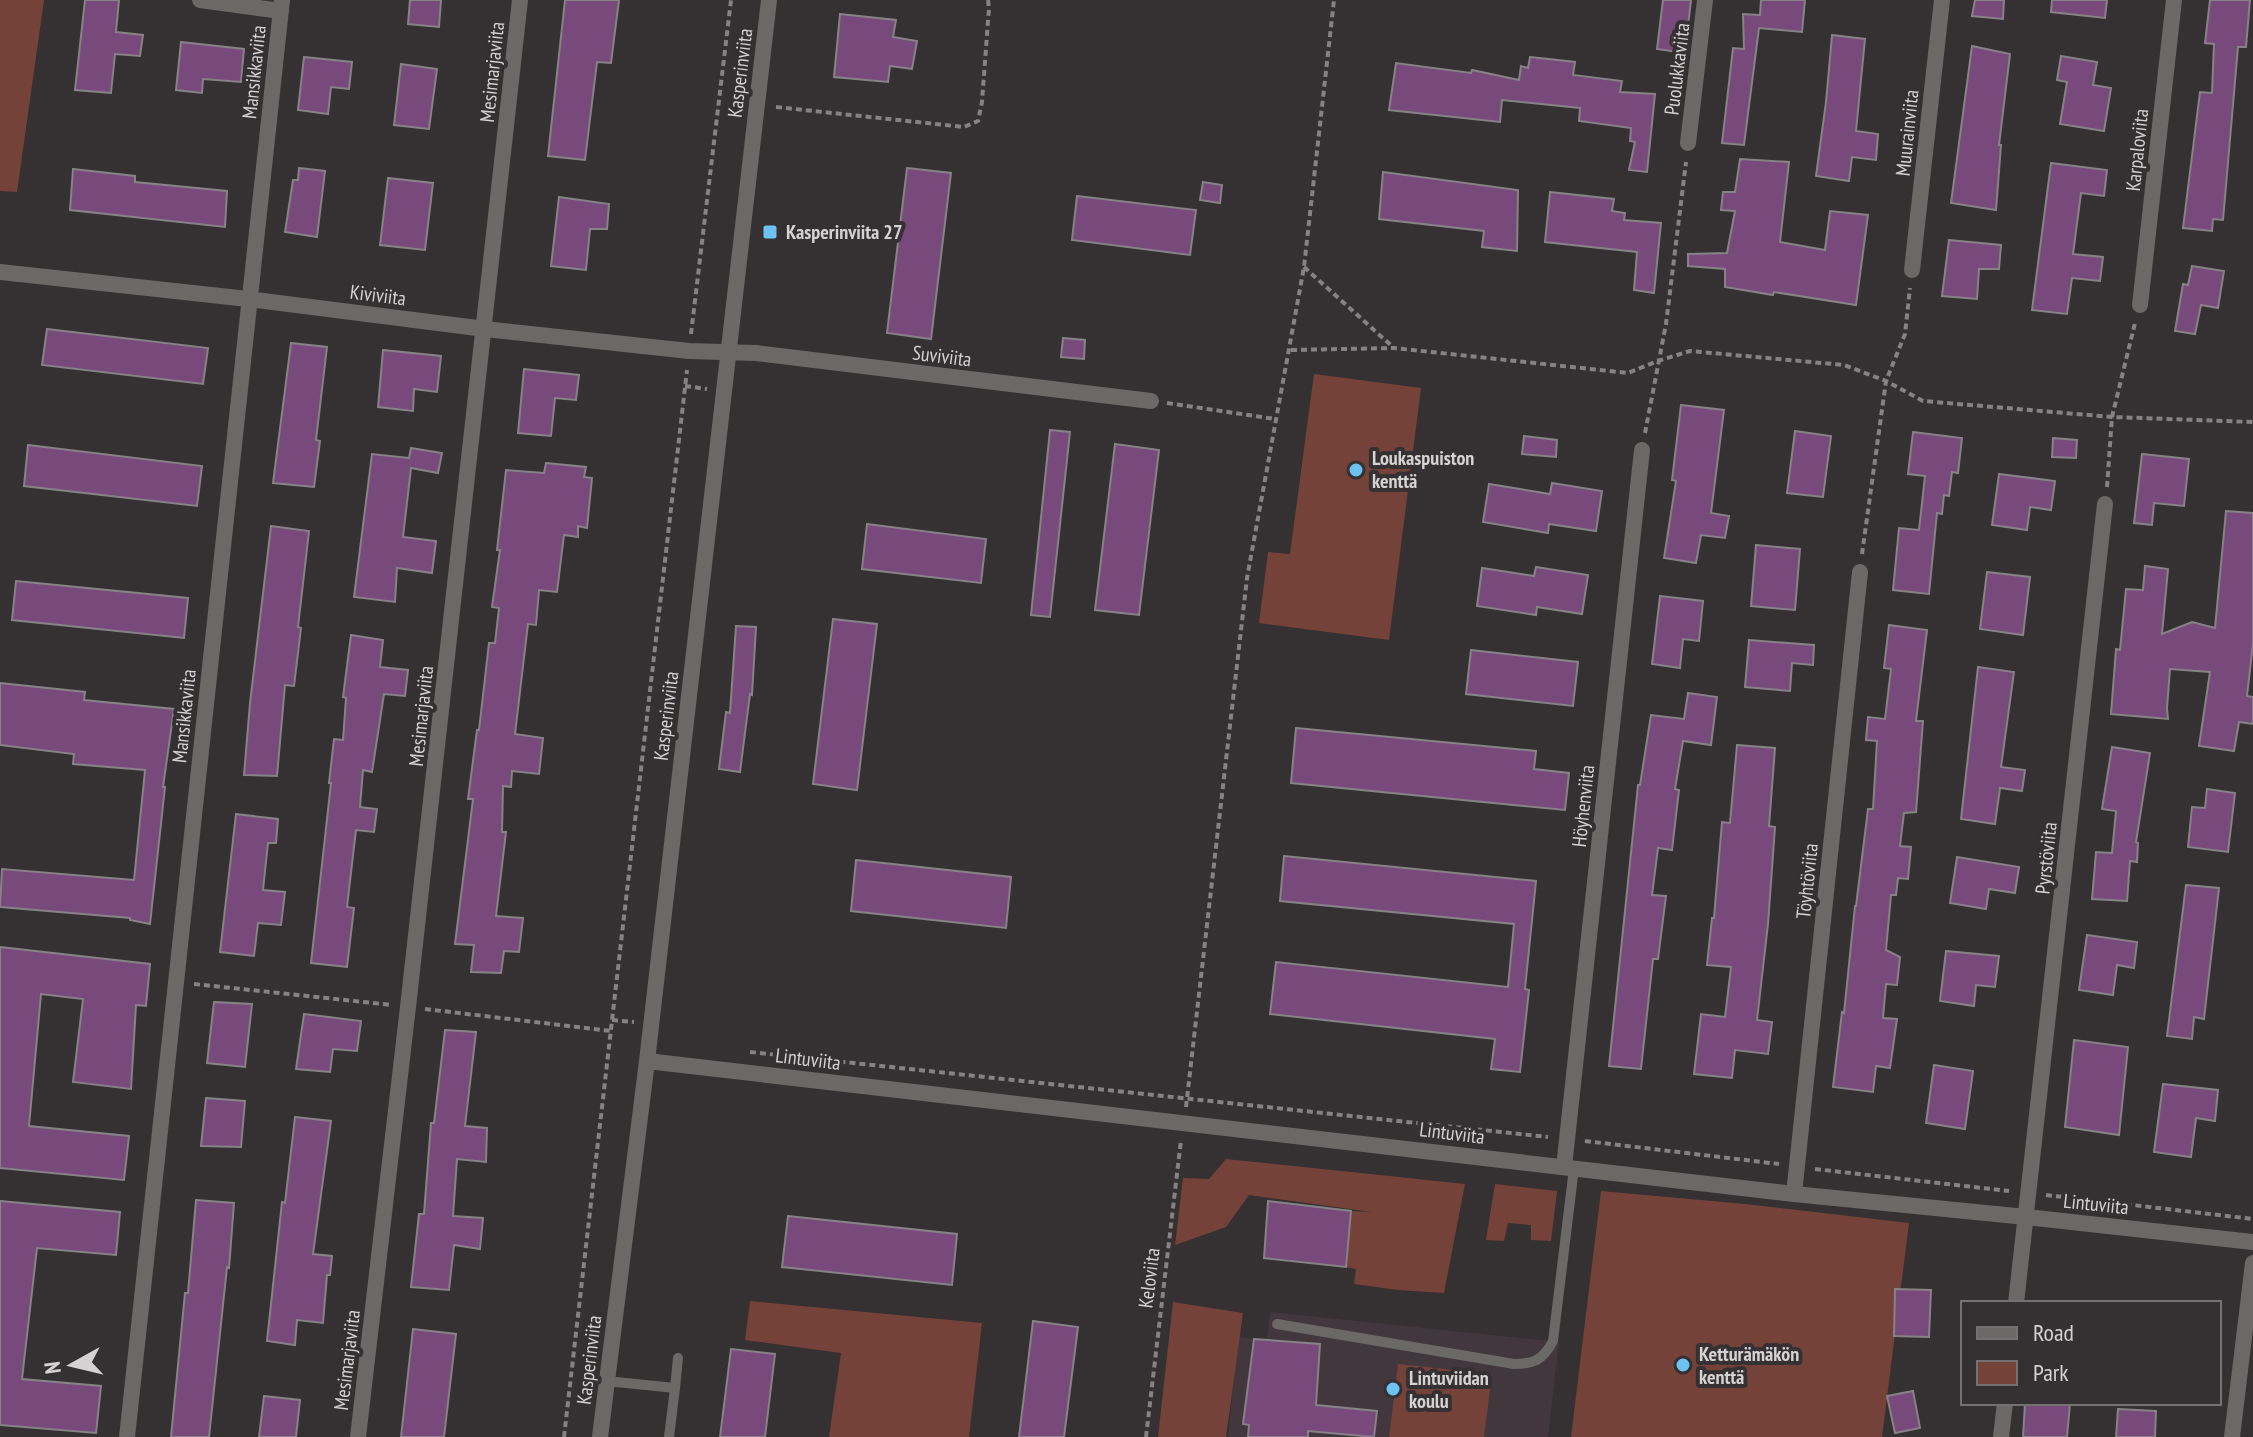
<svg xmlns="http://www.w3.org/2000/svg" width="2253" height="1437" font-family="'PT Sans Narrow',sans-serif">
<style>
.built{fill:#42373c}
.green{fill:#754239}
.building{fill:#774a7b;stroke:#868286;stroke-width:2}
.lines{fill:none;stroke-linecap:round;stroke-linejoin:round}
.path{stroke:#868284;stroke-width:4;stroke-dasharray:6 4;stroke-linecap:butt}
.lane{stroke:#6b6868;stroke-width:10}
.street{stroke:#6b6868;stroke-width:16}
.poi-dot{fill:#6cc3f2;stroke:#353032;stroke-width:3}
.labels{text-anchor:middle;dominant-baseline:central;stroke-width:8;stroke-linejoin:round;paint-order:stroke}
.street-label{font-size:20px;fill:#d5d2d3;stroke:#353032}
.poi-label{font-size:20px;font-weight:bold;fill:#d5d2d3;stroke:#353032;text-anchor:start}
</style>
<rect width="100%" height="100%" fill="#353032"/>
<path class="built" d="M1270,1312L1559,1342L1548,1437H1228L1238,1337L1267,1340Z"/>
<path class="green" d="M0,0H44L17,192L0,191Z
M1314,374L1421,388L1389,640L1259,623L1268,552L1290,554Z
M1226,1159L1465,1184L1444,1293L1398,1290L1354,1284L1356,1269L1346,1267L1351,1211L1372,1212L1249,1195L1226,1227L1175,1245L1183,1178L1209,1179Z
M1495,1184L1557,1191L1551,1241L1531,1240V1225L1508,1223L1504,1241L1486,1240Z
M1601,1191L1745,1204L1909,1223L1882,1437H1571Z
M750,1301L982,1323L969,1437H829L841,1353L745,1340Z
M1173,1302L1243,1313L1226,1437H1158Z
M1398,1364L1492,1374L1484,1437H1389Z"/>
<path class="building" d="M85,0H119L116,32L143,35L140,56L115,54L111,93L75,90Z
M410,0H441L439,27L408,24Z
M565,0H619L611,63L597,62L585,160L548,156Z
M1663,0H1691L1685,53L1657,49Z
M1761,0H1805L1802,32L1759,28L1744,145L1722,143L1733,48L1744,49L1743,14L1760,15Z
M1975,0H2004L2003,19L1972,16Z
M2052,0H2107L2105,18L2051,12Z
M2210,0H2250L2246,47H2238L2223,220L2213,219L2212,231L2183,228L2200,92L2212,93L2214,44L2205,43Z
M840,14L896,20L893,37L917,41L912,69L890,66L888,82L834,77Z
M1832,35L1865,39L1856,131L1878,134L1876,160L1852,157L1849,181L1816,176L1826,102Z
M181,42L244,49L241,82L203,79L202,93L176,90Z
M1972,46L2010,54L1999,145H2001L1996,210L1951,203Z
M2061,56L2097,62L2093,85L2111,88L2104,131L2060,124L2067,82L2057,80Z
M304,57L352,62L349,89L331,87L328,114L298,110Z
M1530,57L1575,62L1573,75L1622,81L1620,92L1655,94L1647,172L1629,170L1635,142L1630,141L1631,128L1579,121L1580,108L1502,100L1500,122L1389,110L1396,63L1471,73L1472,70L1519,80L1521,66L1528,68Z
M401,64L437,69L429,129L394,125Z
M1740,159L1789,162L1780,242L1825,250L1830,211L1868,215L1856,305L1774,292L1773,295L1725,287V269L1688,266V254L1727,253L1735,211L1721,210L1723,192H1735Z
M2051,163L2107,170L2104,196L2081,193L2073,254L2103,257L2100,281L2072,278L2067,314L2032,310Z
M299,168L325,171L317,237L285,232L293,180H298Z
M907,168L951,173L931,339L887,333Z
M73,169L135,176V182L227,191L225,227L70,210Z
M1383,172L1518,190L1517,251L1482,247L1484,231L1379,219Z
M388,178L433,183L425,250L380,245Z
M1203,182L1222,185L1220,203L1200,200Z
M1550,192L1614,199L1612,211L1625,213L1624,220L1661,223L1654,293L1634,290L1637,252L1545,242Z
M1077,196L1196,210L1190,255L1072,240Z
M559,197L609,204L607,229H590L586,270L551,266Z
M1949,240L2001,245L1999,269H1979L1977,299L1942,296Z
M2192,266L2224,271L2218,308L2201,305L2195,334L2175,331L2183,284L2188,285Z
M47,329L208,348L203,384L42,365Z
M1063,338L1085,340L1084,359L1061,357Z
M291,343L327,347L316,440L320,441L314,487L273,483Z
M383,350L441,356L437,392L414,389L413,411L378,407Z
M524,369L579,375L576,400L555,398L551,436L518,433Z
M1681,405L1724,410L1711,513L1729,516L1725,538L1701,535L1696,563L1664,558L1676,481L1672,480Z
M1050,430L1070,432L1050,617L1031,615Z
M1795,431L1831,436L1823,497L1787,493Z
M1913,432L1962,438L1958,473L1952,472L1949,496L1944,495L1942,514L1937,513L1929,594L1893,590L1899,528L1919,530L1925,476L1908,474Z
M1524,436L1557,440L1556,457L1522,454Z
M2053,438L2077,440L2076,458L2052,457Z
M1115,444L1159,450L1139,615L1095,610Z
M28,445L202,466L197,506L24,486Z
M411,448L442,453L438,473L411,468L403,537L436,541L432,573L397,568L395,602L354,597L372,454L409,458Z
M2142,454L2189,459L2184,506L2154,503L2152,525L2134,523Z
M546,463L586,467L584,477L592,478L587,528L578,526V537L564,535L557,592L539,590L536,625L528,624L515,734L543,738L539,774L512,771L511,787L503,786L502,832H506L496,916L523,918L519,952L504,951L501,973L471,972L474,945L455,944L473,799H468L477,730H479L489,643H495L499,608L492,607L500,550H497L506,470L544,473Z
M1999,474L2055,481L2051,510L2030,507L2027,530L1992,525Z
M1552,483L1602,491L1596,531L1549,524L1548,533L1483,522L1489,484L1550,494Z
M2226,511L2253,513V643L2247,696L2253,697V724L2239,722L2234,751L2199,746L2210,672L2170,669L2167,708L2168,719L2111,714L2116,649L2120,650L2126,589L2143,590L2145,566L2168,569L2162,634L2192,622L2215,628Z
M867,524L986,539L981,583L862,569Z
M271,526L309,531L298,627L301,628L294,686L285,685L277,776L244,775L250,703Z
M1756,545L1800,549L1795,610L1751,606Z
M1536,567L1588,575L1582,614L1537,607L1536,615L1477,606L1482,568L1534,576Z
M1987,572L2030,577L2023,635L1980,629Z
M16,581L188,598L184,638L12,620Z
M1660,596L1703,601L1699,641L1683,639L1680,668L1652,664Z
M833,619L877,624L857,790L813,784Z
M1889,625L1927,630L1916,721H1923L1916,812L1904,813L1900,846L1911,847L1908,879L1898,878L1896,895H1891L1886,950L1900,957L1897,985L1886,984L1883,1018L1897,1019L1890,1068L1876,1066L1873,1092L1833,1087L1842,1012L1844,1013L1855,906H1856L1868,809H1873L1877,741L1866,740L1868,717L1885,719L1891,669L1884,668Z
M736,626L756,627L752,695L750,694L740,772L719,769L726,712L730,713Z
M351,635L383,640L380,667L408,670L405,696L384,694L372,772L363,770L360,807L377,809L374,832L356,830L347,907L354,908L347,967L311,963L331,783H329L334,739L343,740L346,698L343,697Z
M1749,640L1814,645L1813,665L1792,663L1790,691L1745,687Z
M1471,650L1578,662L1573,706L1466,694Z
M1978,667L2014,672L2001,767L2025,770L2022,791L2000,788L1995,824L1961,819Z
M0,683L85,692L84,700L174,709L163,787H165L150,924L130,920V918L0,907L2,869L134,880L145,770L73,764L74,754L0,745Z
M1688,693L1717,697L1711,745L1683,741L1675,789L1679,790L1672,850L1658,848L1652,895L1666,896L1658,959H1653L1641,1069L1609,1066L1638,785H1640L1651,715L1684,719Z
M1296,728L1536,751L1534,769L1569,773L1565,810L1291,783Z
M1737,745L1775,748L1769,826L1775,827L1768,924L1757,1020L1772,1022L1768,1054L1735,1050L1732,1078L1694,1074L1701,1014L1725,1017L1731,967L1707,965L1712,918H1714L1722,822L1730,823Z
M2112,747L2150,753L2136,842L2138,843L2137,862L2130,861L2127,901L2092,899L2096,852L2112,853L2116,811L2102,809Z
M2207,789L2235,793L2228,852L2188,847L2192,807L2205,808Z
M236,814L278,819L276,843H268L263,890L285,892L281,925L258,923L254,956L220,952Z
M1284,856L1536,881L1525,989L1529,990L1520,1072L1491,1069L1495,1039L1270,1014L1276,962L1508,987L1514,924L1280,901Z
M1957,857L2019,867L2015,893L1989,889L1986,909L1950,903Z
M856,860L1011,877L1006,928L851,911Z
M2186,885L2219,888L2204,1019L2194,1017L2192,1039L2167,1036Z
M2087,935L2137,942L2134,968L2117,965L2113,995L2079,990Z
M0,947L150,964L146,1006L136,1005L131,1089L73,1082L83,999L41,994L29,1126L129,1136L124,1180L0,1168Z
M1946,951L1999,956L1995,987L1976,985L1974,1006L1940,1001Z
M214,1002L252,1004L245,1067L207,1063Z
M304,1014L361,1021L357,1051L333,1049L330,1072L296,1069Z
M445,1030L476,1032L465,1126L487,1128L486,1162L457,1159L453,1216L483,1218L480,1249L454,1245L449,1290L411,1287L419,1214H424L431,1123H434Z
M2074,1040L2128,1047L2119,1135L2065,1127Z
M1934,1065L1973,1071L1965,1129L1926,1123Z
M2163,1084L2218,1090L2215,1121L2196,1118L2191,1157L2154,1152Z
M206,1098L245,1101L241,1147L201,1146Z
M295,1117L331,1121L313,1254L332,1256L330,1275H327L323,1323L297,1320L295,1345L267,1341L282,1202L285,1203Z
M196,1200L234,1203L229,1268L227,1267L209,1437H171L185,1293H188Z
M0,1201L120,1212L116,1255L37,1248L22,1379L101,1386L96,1433L0,1425Z
M1268,1201L1351,1211L1346,1267L1264,1258Z
M788,1216L957,1234L952,1285L782,1267Z
M1895,1289L1931,1290L1929,1337L1894,1336Z
M1033,1321L1078,1327L1064,1437H1019Z
M413,1329L456,1334L444,1437H401Z
M1254,1339L1320,1344L1316,1405L1377,1411L1374,1437L1308,1431V1437H1248L1249,1425L1243,1424Z
M731,1349L775,1354L765,1437H720Z
M1913,1391L1920,1428L1895,1433L1887,1396Z
M264,1396L300,1400L296,1437H259Z
M2025,1403H2070L2067,1437H2023Z
M2118,1409L2156,1411L2155,1437H2116Z"/>
<g class="lines">
<path class="path" d="M776,107L964,127L978,121L982,102L989,8L988,0
M1304,267L1394,348
M691,334L731,0
M1291,350L1394,348L1628,373L1658,361L1690,351L1844,365L1886,381L1923,401L2112,417L2253,422
M685,386L707,389
M1167,403L1275,419
M1645,433L1666,324L1686,162
M2107,487L2112,417L2135,323
M1862,554L1886,381L1905,334L1910,288
M194,984L392,1005
M425,1009L611,1031
M612,1020L634,1022
M750,1052L1548,1137
M1186,1107L1247,578L1304,267L1334,0
M1585,1141L1779,1164
M1815,1169L2009,1191
M2046,1195L2253,1219
M564,1437L687,370
M1146,1437L1181,1140"/>
<path class="lane" d="M1277,1324L1514,1364C1534,1364 1543,1360 1553,1341L1574,1168
M606,1381L675,1388L669,1437
M675,1388L678,1358"/>
<path class="street" d="M200,0L281,11
M1688,143L1705,0
M1912,270L1942,0
M0,272L248,299L485,329L689,351L756,353L1151,401
M2140,305L2174,0
M647,1061L1794,1194L2026,1217L2253,1242
M1564,1167L1642,450
M1794,1194L1860,572
M2016,1303L2105,504
M127,1437L282,0
M358,1437L408,1007L520,0
M600,1437L647,1061L769,0
M2001,1437L2005,1403
M2232,1437L2253,1263"/>
</g>
<g class="poi-dot">
<rect x="762" y="224" width="16" height="16" rx="4"/>
<circle cx="1356" cy="470" r="8"/>
<circle cx="1683" cy="1365" r="8"/>
<circle cx="1393" cy="1389" r="8"/>
</g>
<g class="labels">
<g class="street-label">
<text transform="translate(1677 69) rotate(-83)">Puolukkaviita</text>
<text transform="translate(254 72) rotate(-84)">Mansikkaviita</text>
<text transform="translate(492 72) rotate(-84)">Mesimarjaviita</text>
<text transform="translate(740 73) rotate(-83)">Kasperinviita</text>
<text transform="translate(1907 133) rotate(-84)">Muurainviita</text>
<text transform="translate(2137 150) rotate(-84)">Karpaloviita</text>
<text transform="translate(378 295) rotate(7)">Kiviviita</text>
<text transform="translate(942 356) rotate(7)">Suviviita</text>
<text transform="translate(184 716) rotate(-84)">Mansikkaviita</text>
<text transform="translate(421 716) rotate(-84)">Mesimarjaviita</text>
<text transform="translate(666 716) rotate(-83)">Kasperinviita</text>
<text transform="translate(1583 806) rotate(-84)">Höyhenviita</text>
<text transform="translate(2046 858) rotate(-84)">Pyrstöviita</text>
<text transform="translate(1807 881) rotate(-84)">Töyhtöviita</text>
<text transform="translate(808 1059) rotate(7)">Lintuviita</text>
<text transform="translate(1452 1133) rotate(7)">Lintuviita</text>
<text transform="translate(2096 1204) rotate(6)">Lintuviita</text>
<text transform="translate(1149 1278) rotate(-83)">Keloviita</text>
<text transform="translate(347 1360) rotate(-83)">Mesimarjaviita</text>
<text transform="translate(589 1360) rotate(-83)">Kasperinviita</text>
</g>
<g class="poi-label">
<text x="786" y="232">Kasperinviita 27</text>
<text x="1372" y="458">Loukaspuiston<tspan x="1372" dy="23">kenttä</tspan></text>
<text x="1699" y="1354">Ketturämäkön<tspan x="1699" dy="23">kenttä</tspan></text>
<text x="1409" y="1378">Lintuviidan<tspan x="1409" dy="23">koulu</tspan></text>
</g>
</g>
<rect x="1961" y="1301" width="260" height="104" fill="#353032" stroke="#757172" stroke-width="2"/>
<rect x="1977" y="1327" width="40" height="12" fill="#6b6868" stroke="#757172" stroke-width="2"/>
<text x="2033" y="1341" font-size="24" fill="#d5d2d3">Road</text>
<rect x="1977" y="1361" width="40" height="24" fill="#754239" stroke="#757172" stroke-width="2"/>
<text x="2033" y="1381" font-size="24" fill="#d5d2d3">Park</text>
<g transform="translate(72 1365) rotate(262)" stroke="#353032" stroke-width="6" paint-order="stroke">
<path d="M0-6L14 30L0 20L-14 30Z" fill="#d5d2d3"/>
<text y="-12" font-size="22" font-weight="bold" text-anchor="middle" fill="#d5d2d3">N</text>
</g>
</svg>
